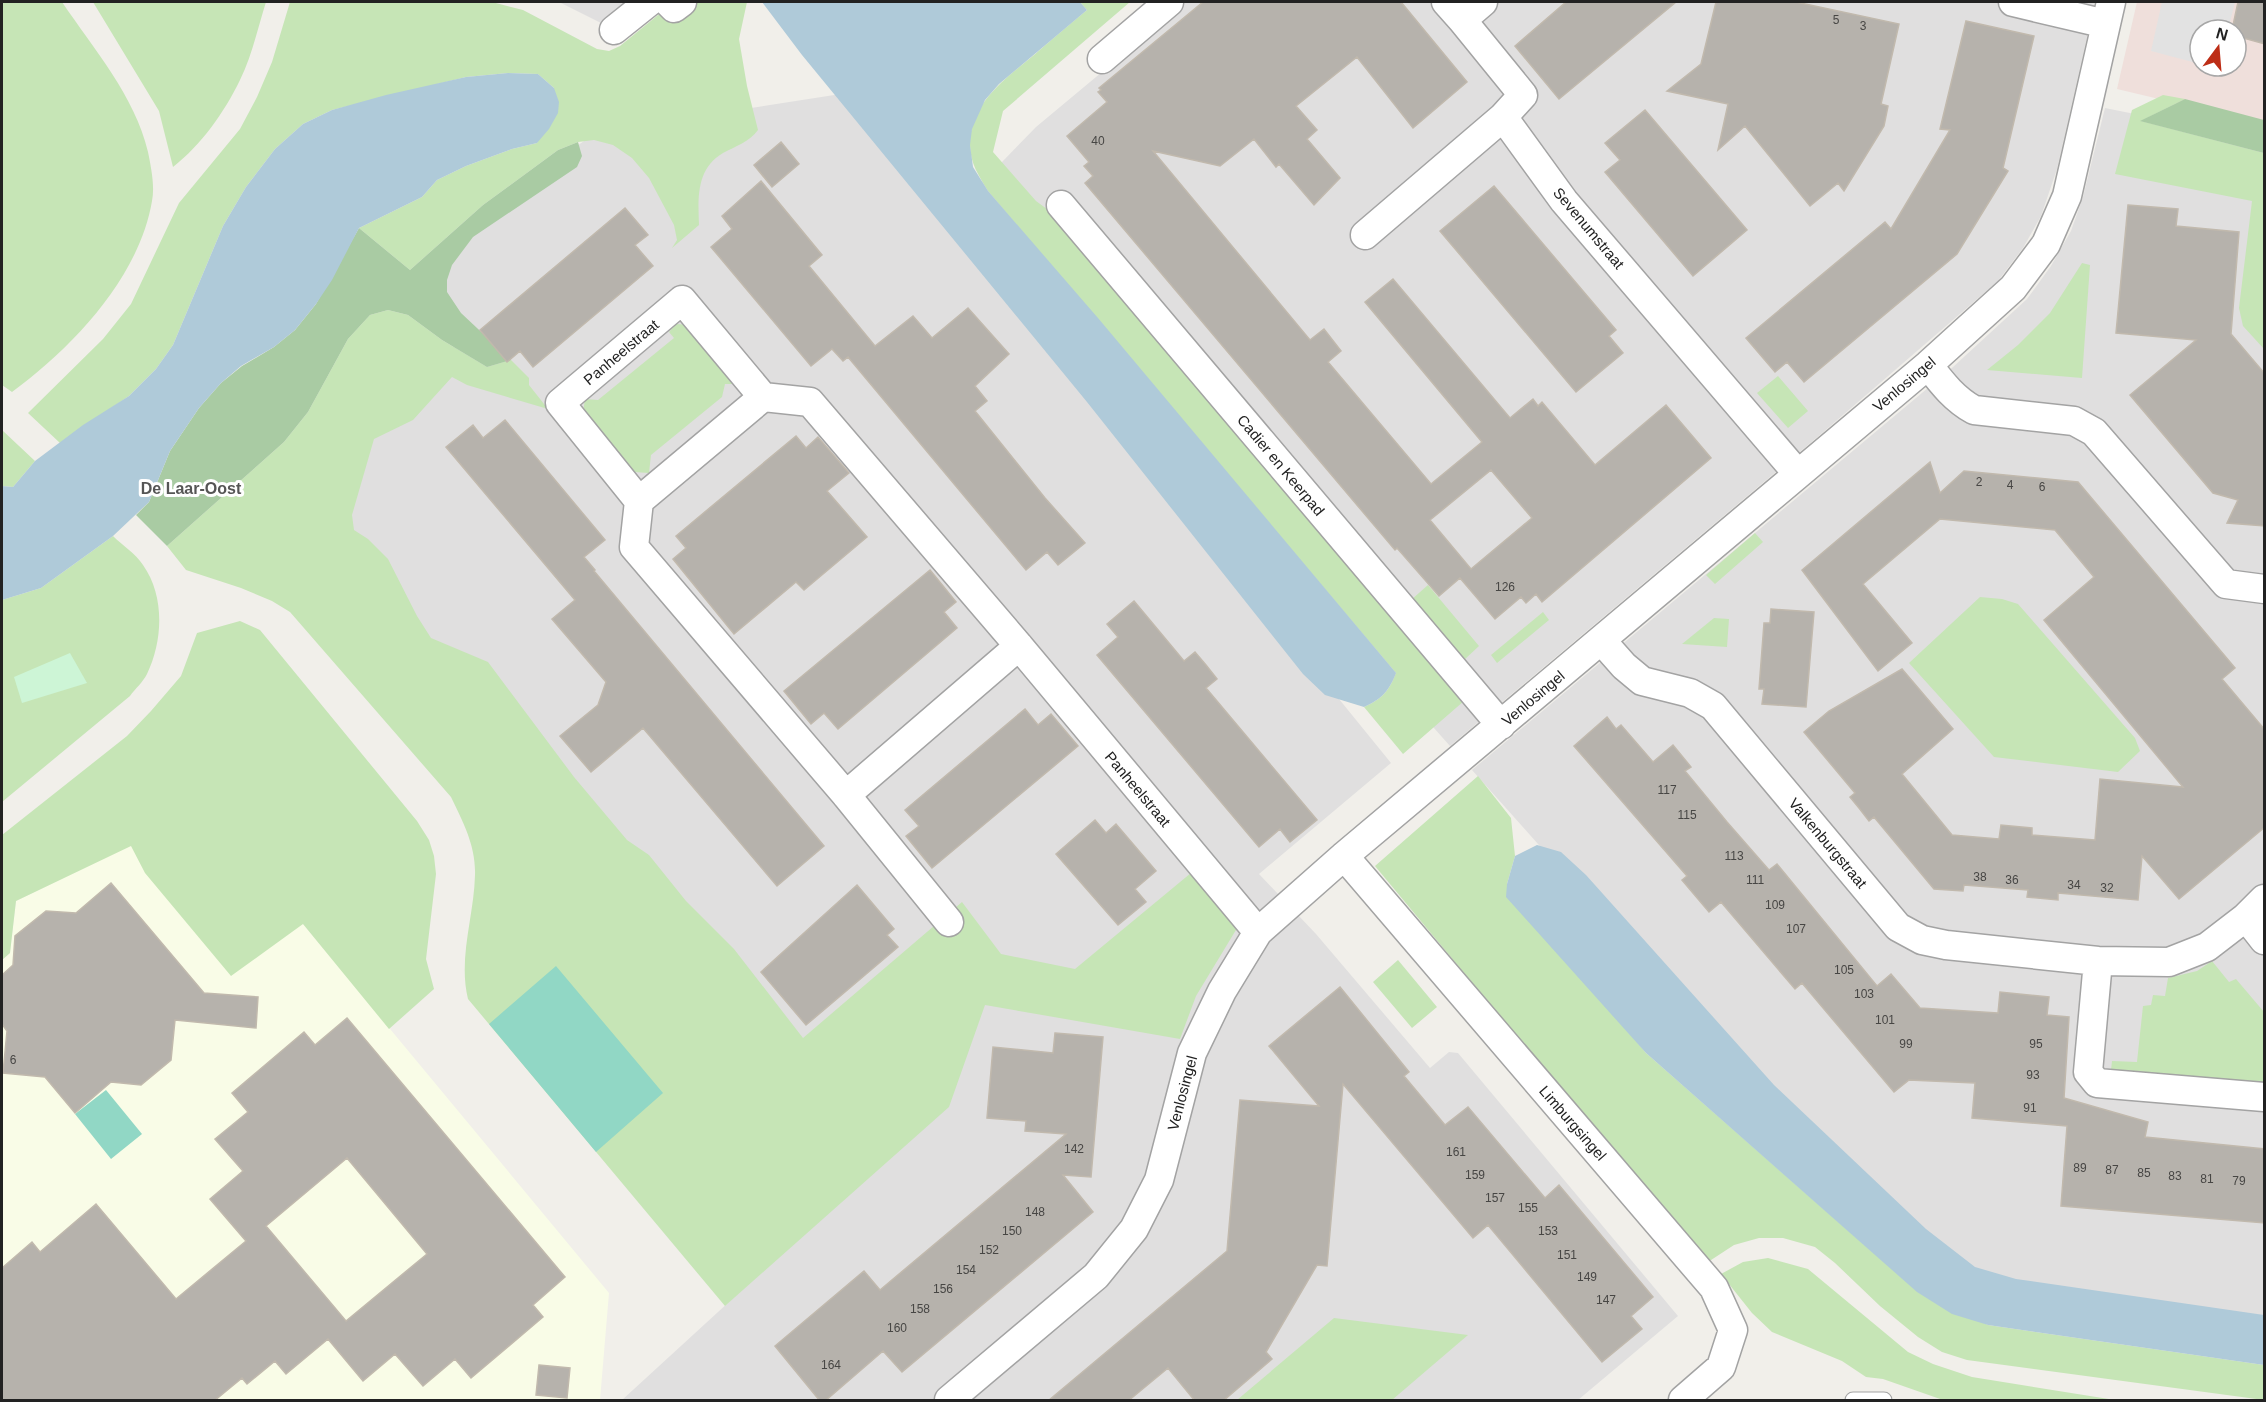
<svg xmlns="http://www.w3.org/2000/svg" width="2266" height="1402" font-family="Helvetica,sans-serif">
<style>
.residential{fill:#e0dfdf}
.commercial{fill:#efdfdb;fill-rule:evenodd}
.education{fill:#f9fce7}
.grass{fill:#c6e5b6}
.forest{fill:#a9cba3}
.park{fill:#cdf5d6}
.pitch{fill:#91d7c5}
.parking{fill:#e2e2e2}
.water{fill:#afcad9}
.building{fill:#b6b2ac;stroke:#c1b9ad;stroke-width:1.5;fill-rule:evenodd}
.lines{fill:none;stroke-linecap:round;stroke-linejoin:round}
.lane-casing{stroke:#a3a3a3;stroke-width:17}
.street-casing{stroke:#a3a3a3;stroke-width:31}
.lane{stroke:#fff;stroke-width:15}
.street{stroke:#fff;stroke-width:28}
.labels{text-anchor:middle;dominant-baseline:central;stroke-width:6;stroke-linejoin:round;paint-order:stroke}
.number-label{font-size:12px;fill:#474644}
.street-label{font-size:15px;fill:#222;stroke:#fff}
.neighbourhood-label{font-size:16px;font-weight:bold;fill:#555;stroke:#fff}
</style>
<rect width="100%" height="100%" fill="#f1efea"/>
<path class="residential" d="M559,2H636L607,26Z
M1186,2H2095L2057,169L2041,216L2023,248L1998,281L1821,434L1450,746L1336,618L971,194L1036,127Z
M847,93L1391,763L1259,874L1316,934L1430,1068L1449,1052L1458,1053L1678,1316L1578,1400H622L945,1104L804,1049L426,647L339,531L364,439L460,340L418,282L518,187L597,132Z
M2105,108L2264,140V1332L1953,1280L1554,862L1472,770L1953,367L2027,299L2051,266L2071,231L2083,197Z"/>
<path class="commercial" d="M2137,2H2264V124L2117,89ZM2200,30H2236V66H2200Z"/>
<path class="education" d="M131,845L146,873L303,924L609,1293L600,1400H2V960L10,953L16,901Z"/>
<path class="grass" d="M2,2H62C93,48 135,96 148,152C151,167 155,186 152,201C139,278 72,348 12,392L2,385Z
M93,2H266C258,27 252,56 240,80C224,113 201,145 173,167L159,111Z
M290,2H492L523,10L597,49L609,51L620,46L674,2H747L739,39L747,86L758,130C749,142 736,146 723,153C696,169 698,198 699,225L672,248L677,240L674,225L649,178L632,158L613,145L594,140L578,142L558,150L483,205L410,270L359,228L422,197L437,180L466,166L512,149L537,143L554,88L538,74L508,73L466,77L332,110L303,124L275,149L246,187L223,226L173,345L156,369L129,396L60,443L28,413L103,339L131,304L179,203L240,129L257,97L272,62Z
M1080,2H1130L1003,111L993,152L1036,201L1066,223L1464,701L1403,754L1364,707C1382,699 1389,691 1396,673L988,191C979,176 970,163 970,145C969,104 1006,78 1034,55C1051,40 1069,25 1087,10Z
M2163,95L2185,99L2141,121L2264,153V349L2243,326L2239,308L2252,201L2115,174L2132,110Z
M2082,263L2090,265L2082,378L1987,370L2018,345L2050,313Z
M388,310L408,315L442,340L487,367L511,360L529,378V385L548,409L467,385L452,377L413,420L374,439L352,515L354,530L368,539L388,559L417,616L431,638L488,662L574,777L627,840L649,855L686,901L734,949L803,1038L962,902L1001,954L1075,969L1197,868L1242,920L1196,996L1180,1039L985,1005L949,1107L725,1306L468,999C458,958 474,917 475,875C476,846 463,822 451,797L290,612L272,601L241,588L186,570L167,546L284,442L308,412L348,339L370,315Z
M676,324L691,325L739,384H725L722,397L651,455L649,473L634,472L583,412L585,399L598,400L674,338L669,332Z
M1778,376L1808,411L1788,428L1757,393Z
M2,430L35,461L13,487L2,486Z
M1755,533L1763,542L1715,584L1706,575Z
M113,536C122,545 136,554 143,565C165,596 163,641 147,674C143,682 135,689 130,696L2,802V600L41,588Z
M1428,585L1479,646L1463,661L1411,600Z
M1980,597L2002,599L2018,604L2135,738L2140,751L2118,772L1994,757L1909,663Z
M1543,612L1549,620L1497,663L1491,655Z
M1714,618L1729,619L1727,647L1682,644Z
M240,621L260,630L417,821L429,840L434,856L436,874L426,959L434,989L389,1029L303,924L231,976L145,873L131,846L16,901L10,953L2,960V835L127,736L151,711L181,676L197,633Z
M1478,776L1511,818L1515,856L1507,884L1646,1053L1917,1291L1988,1325L2264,1365V1400L1967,1360L1942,1352L1918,1337L1880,1306L1835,1263L1815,1247L1783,1238H1759L1734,1245L1708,1262L1687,1241L1375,866Z
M1398,960L1437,1007L1412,1028L1373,982Z
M2212,961L2229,982L2236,979L2264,1012V1084L2111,1070L2112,1061L2137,1062L2143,1006L2151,1005L2153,995L2165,996L2168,978L2197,971Z
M1768,1258L1808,1269L1908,1352L1933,1364L1972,1377L2115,1400H1943L1883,1379L1866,1377L1842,1361L1772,1332L1752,1313L1721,1274L1743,1262Z
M1334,1318L1468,1335L1392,1400H1237Z"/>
<path class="forest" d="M2185,99L2264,120V153L2140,121Z
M578,142L582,156L577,167L473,237L452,265L447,280V292L461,313L511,360L487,367L442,340L408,315L388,310L370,315L348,339L308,412L284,442L167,546L136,515L149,502L170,451L199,408L221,383L242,366L274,347L295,330L316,304L359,228L410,270L483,205L558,150Z"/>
<path class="park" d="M70,653L87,683L22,703L14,677Z"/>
<path class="pitch" d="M556,966L663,1093L596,1152L489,1024Z
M106,1090L142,1134L111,1159L75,1114Z"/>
<path class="parking" d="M2162,2H2235L2228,30H2200V64L2151,51Z"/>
<path class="water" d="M762,2H1080L1087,10L999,84L985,100L972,129L970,145L973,167L988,191L1098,318L1396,673C1389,691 1382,699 1364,707L1325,695L1303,674L1087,402L802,55Z
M508,73L538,74L554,88L559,102L558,113L549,129L537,143L512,149L466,166L437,180L422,197L359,228L332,280L316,304L295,330L274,347L241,366L221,383L199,408L170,451L149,502L113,536L41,588L2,600V486L13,487L35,461L83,425L129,396L156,369L173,345L223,226L246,187L275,149L303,124L332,110L386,95L466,77Z
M1537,845L1561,852L1586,875L1774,1085L1926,1229L1975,1267L2016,1279L2264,1315V1365L1988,1325L1952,1314L1917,1292L1646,1053L1506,897L1507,884L1515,856Z"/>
<path class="building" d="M1203,2H1401L1467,82L1413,128L1357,57L1296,106L1317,130L1307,139L1340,178L1314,205L1279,164L1276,167L1254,139L1220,166L1153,151L1310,340L1324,329L1341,351L1328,362L1431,484L1482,442L1365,302L1393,279L1510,418L1533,399L1538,406L1542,402L1595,465L1666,405L1711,458L1542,602L1536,594L1526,603L1521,597L1495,619L1460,578L1439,596L1397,548L1395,550L1085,183L1093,176L1084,166L1089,162L1067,136L1107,102L1098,92L1101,90L1099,88ZM1491,470L1532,518L1471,569L1430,520Z
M1566,2H1676L1559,99L1515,46Z
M1716,2H1796L1899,24L1881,104L1888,106L1884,126L1844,191L1838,183L1810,206L1745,126L1718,150L1728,104L1667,91L1701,64Z
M2238,2H2265V44L2236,36V30H2232Z
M1966,21L2034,36L2003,168L2008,171L1957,254L1804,382L1787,362L1775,372L1746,338L1885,222L1891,229L1950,130L1940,129Z
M1645,110L1747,230L1693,276L1605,172L1620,160L1605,143Z
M781,142L799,164L772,187L754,165Z
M761,181L822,255L809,266L875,346L913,316L932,338L968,308L1009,354L975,386L987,401L975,411L1045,498L1085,543L1058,565L1047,552L1026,570L848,357L843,361L832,349L811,366L711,247L732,229L722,216Z
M1494,186L1616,330L1609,336L1623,353L1576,392L1440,231Z
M2128,205L2178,209L2176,226L2239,232L2231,334L2265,374V526L2227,523L2238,500L2213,493L2130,395L2196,340L2116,333Z
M625,208L648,235L635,245L653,266L533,367L520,351L507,362L480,330Z
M505,420L605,540L584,557L595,570L594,571L824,846L777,886L643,728L591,772L560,736L598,705L606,682L552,619L575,600L446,447L473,425L483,438Z
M796,436L806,448L818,437L849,473L827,491L867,537L804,590L796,582L734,634L673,559L686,548L676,536Z
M1930,462L1940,493L1964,471L2078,482L2235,668L2222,679L2265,730V827L2179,899L2142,856L2138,900L2058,893V900L2027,897L2028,890L1964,885L1963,891L1934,889L1874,817L1869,821L1859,808L1850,797L1855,793L1804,732L1829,711L1902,669L1953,729L1902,774L1952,835L1999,839L2001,825L2032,828V835L2095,840L2100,779L2183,787L2044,620L2094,577L2055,530L1940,519L1863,584L1912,643L1878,671L1802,570Z
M930,570L956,602L944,612L957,628L838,729L824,713L811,724L784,691Z
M1134,601L1184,661L1195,652L1206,665L1217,679L1206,688L1317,820L1290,842L1280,829L1259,847L1097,655L1118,637L1107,624Z
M1771,609L1814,612L1806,707L1762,704L1764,689H1759L1764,623H1770Z
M1025,709L1038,725L1051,714L1078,746L932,868L906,836L919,826L905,810Z
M1607,717L1616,729L1621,725L1653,762L1673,745L1691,767L1685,771L1727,822L1769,870L1777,864L1877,986L1891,974L1920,1008L1998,1013L2000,992L2049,997L2047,1015L2069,1017L2064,1098L2148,1122L2145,1137L2265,1149V1223L2061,1206L2067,1126L1972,1118L1975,1083L1909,1080L1894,1092L1802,983L1795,989L1721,902L1709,912L1682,880L1687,876L1574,746Z
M1095,820L1106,833L1116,824L1156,871L1135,889L1146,902L1118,925L1056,854Z
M111,883L204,993L258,997L256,1028L175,1020L171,1060L141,1085L111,1082L75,1113L45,1077L3,1073L7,1031L2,1024V975L13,965L15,936L46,911L76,913Z
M857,885L894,929L887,935L898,947L806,1025L761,972Z
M1340,987L1409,1072L1404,1076L1445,1125L1468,1107L1545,1198L1559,1185L1653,1297L1631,1316L1642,1329L1602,1362L1488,1225L1473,1238L1343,1084L1327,1266L1317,1265L1266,1352L1272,1359L1223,1401H1195L1168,1368L1128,1401H1048L1227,1251L1240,1100L1319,1106L1269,1046Z
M347,1018L565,1277L533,1305L543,1317L471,1378L455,1359L423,1386L395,1354L363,1381L328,1339L286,1374L275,1361L247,1384L242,1378L214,1401H2V1268L32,1242L40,1252L96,1204L176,1299L246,1241L210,1199L243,1171L215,1139L248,1112L232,1093L304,1032L315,1045ZM347,1158L427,1254L346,1321L266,1226Z
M1055,1033L1103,1037L1091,1177L1063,1175L1093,1212L902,1372L883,1351L825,1401H820L775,1346L864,1271L880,1290L1066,1134L1025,1131L1026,1121L987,1118L993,1047L1053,1053Z
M539,1365L570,1368L567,1398L536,1395Z"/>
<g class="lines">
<defs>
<path id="lane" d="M1853,1400H1884"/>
<path id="street" d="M668,2L674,8L682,2
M1446,2L1462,20
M1483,2L1462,20L1523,95L1503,117
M2013,2L2106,24
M614,30L649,2
M1102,59L1169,2
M1061,205L1501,725
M1365,235L1503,117L1564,201L1798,474
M1928,365C1942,383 1954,399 1974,410L2074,421L2094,432L2226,584L2264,589
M763,397L682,300L560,403L639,501L763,397L810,402L1019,646L1258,932
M639,501L634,547L846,795L949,922
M1601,640L1624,666L1642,681L1690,693L1713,706L1898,927L1922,940L1946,945L2098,961L2169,962L2207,947L2246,917L2264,940
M846,795L1019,646
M1344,856L1714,1288L1733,1330L1721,1367L1683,1400
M2246,917L2264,899
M2098,961L2088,1072L2097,1083L2264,1097
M949,1400L1096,1276L1134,1229L1159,1180L1192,1053L1222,991L1258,932L1344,856L1928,365L2013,288L2046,244L2067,196L2111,2"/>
</defs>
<use href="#lane" class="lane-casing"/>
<use href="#street" class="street-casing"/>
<use href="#lane" class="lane"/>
<use href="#street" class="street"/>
</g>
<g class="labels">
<g class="number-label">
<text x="1836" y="20">5</text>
<text x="1863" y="26">3</text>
<text x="1098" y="141">40</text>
<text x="1979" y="482">2</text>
<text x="2010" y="485">4</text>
<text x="2042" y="487">6</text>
<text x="1505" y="587">126</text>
<text x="1667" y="790">117</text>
<text x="1687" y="815">115</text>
<text x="1734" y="856">113</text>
<text x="1980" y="877">38</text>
<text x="1755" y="880">111</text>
<text x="2012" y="880">36</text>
<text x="2074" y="885">34</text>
<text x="2107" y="888">32</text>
<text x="1775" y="905">109</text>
<text x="1796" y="929">107</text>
<text x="1844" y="970">105</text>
<text x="1864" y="994">103</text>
<text x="1885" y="1020">101</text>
<text x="1906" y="1044">99</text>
<text x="2036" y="1044">95</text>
<text x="13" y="1060">6</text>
<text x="2033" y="1075">93</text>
<text x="2030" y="1108">91</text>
<text x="1074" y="1149">142</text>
<text x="1456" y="1152">161</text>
<text x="2080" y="1168">89</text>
<text x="2112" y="1170">87</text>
<text x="2144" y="1173">85</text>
<text x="1475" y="1175">159</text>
<text x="2175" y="1176">83</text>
<text x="2207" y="1179">81</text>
<text x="2239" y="1181">79</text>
<text x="1495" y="1198">157</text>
<text x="1528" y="1208">155</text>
<text x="1035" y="1212">148</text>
<text x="1012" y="1231">150</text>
<text x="1548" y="1231">153</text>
<text x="989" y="1250">152</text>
<text x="1567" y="1255">151</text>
<text x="966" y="1270">154</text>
<text x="1587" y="1277">149</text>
<text x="943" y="1289">156</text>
<text x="1606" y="1300">147</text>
<text x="920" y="1309">158</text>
<text x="897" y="1328">160</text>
<text x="831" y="1365">164</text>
</g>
<g class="street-label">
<text transform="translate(1589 228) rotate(50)">Sevenumstraat</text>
<text transform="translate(621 352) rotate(-40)">Panheelstraat</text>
<text transform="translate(1904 384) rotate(-40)">Venlosingel</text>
<text transform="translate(1281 465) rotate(50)">Cadier en Keerpad</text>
<text transform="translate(1533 698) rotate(-40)">Venlosingel</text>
<text transform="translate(1138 789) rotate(50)">Panheelstraat</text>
<text transform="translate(1828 843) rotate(50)">Valkenburgstraat</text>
<text transform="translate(1182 1093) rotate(-75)">Venlosingel</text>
<text transform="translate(1573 1123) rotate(49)">Limburgsingel</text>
</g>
<g class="neighbourhood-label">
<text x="191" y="488">De Laar-Oost</text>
</g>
</g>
<rect width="2266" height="1402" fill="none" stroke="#222222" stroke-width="6"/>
<g transform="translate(2218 48) rotate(16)"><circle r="28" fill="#ffffff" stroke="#a7a7a7" stroke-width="1.5"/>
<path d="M0-4.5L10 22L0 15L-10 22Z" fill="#bd2d16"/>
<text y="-9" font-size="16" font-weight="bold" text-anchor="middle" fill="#222222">N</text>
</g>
</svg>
